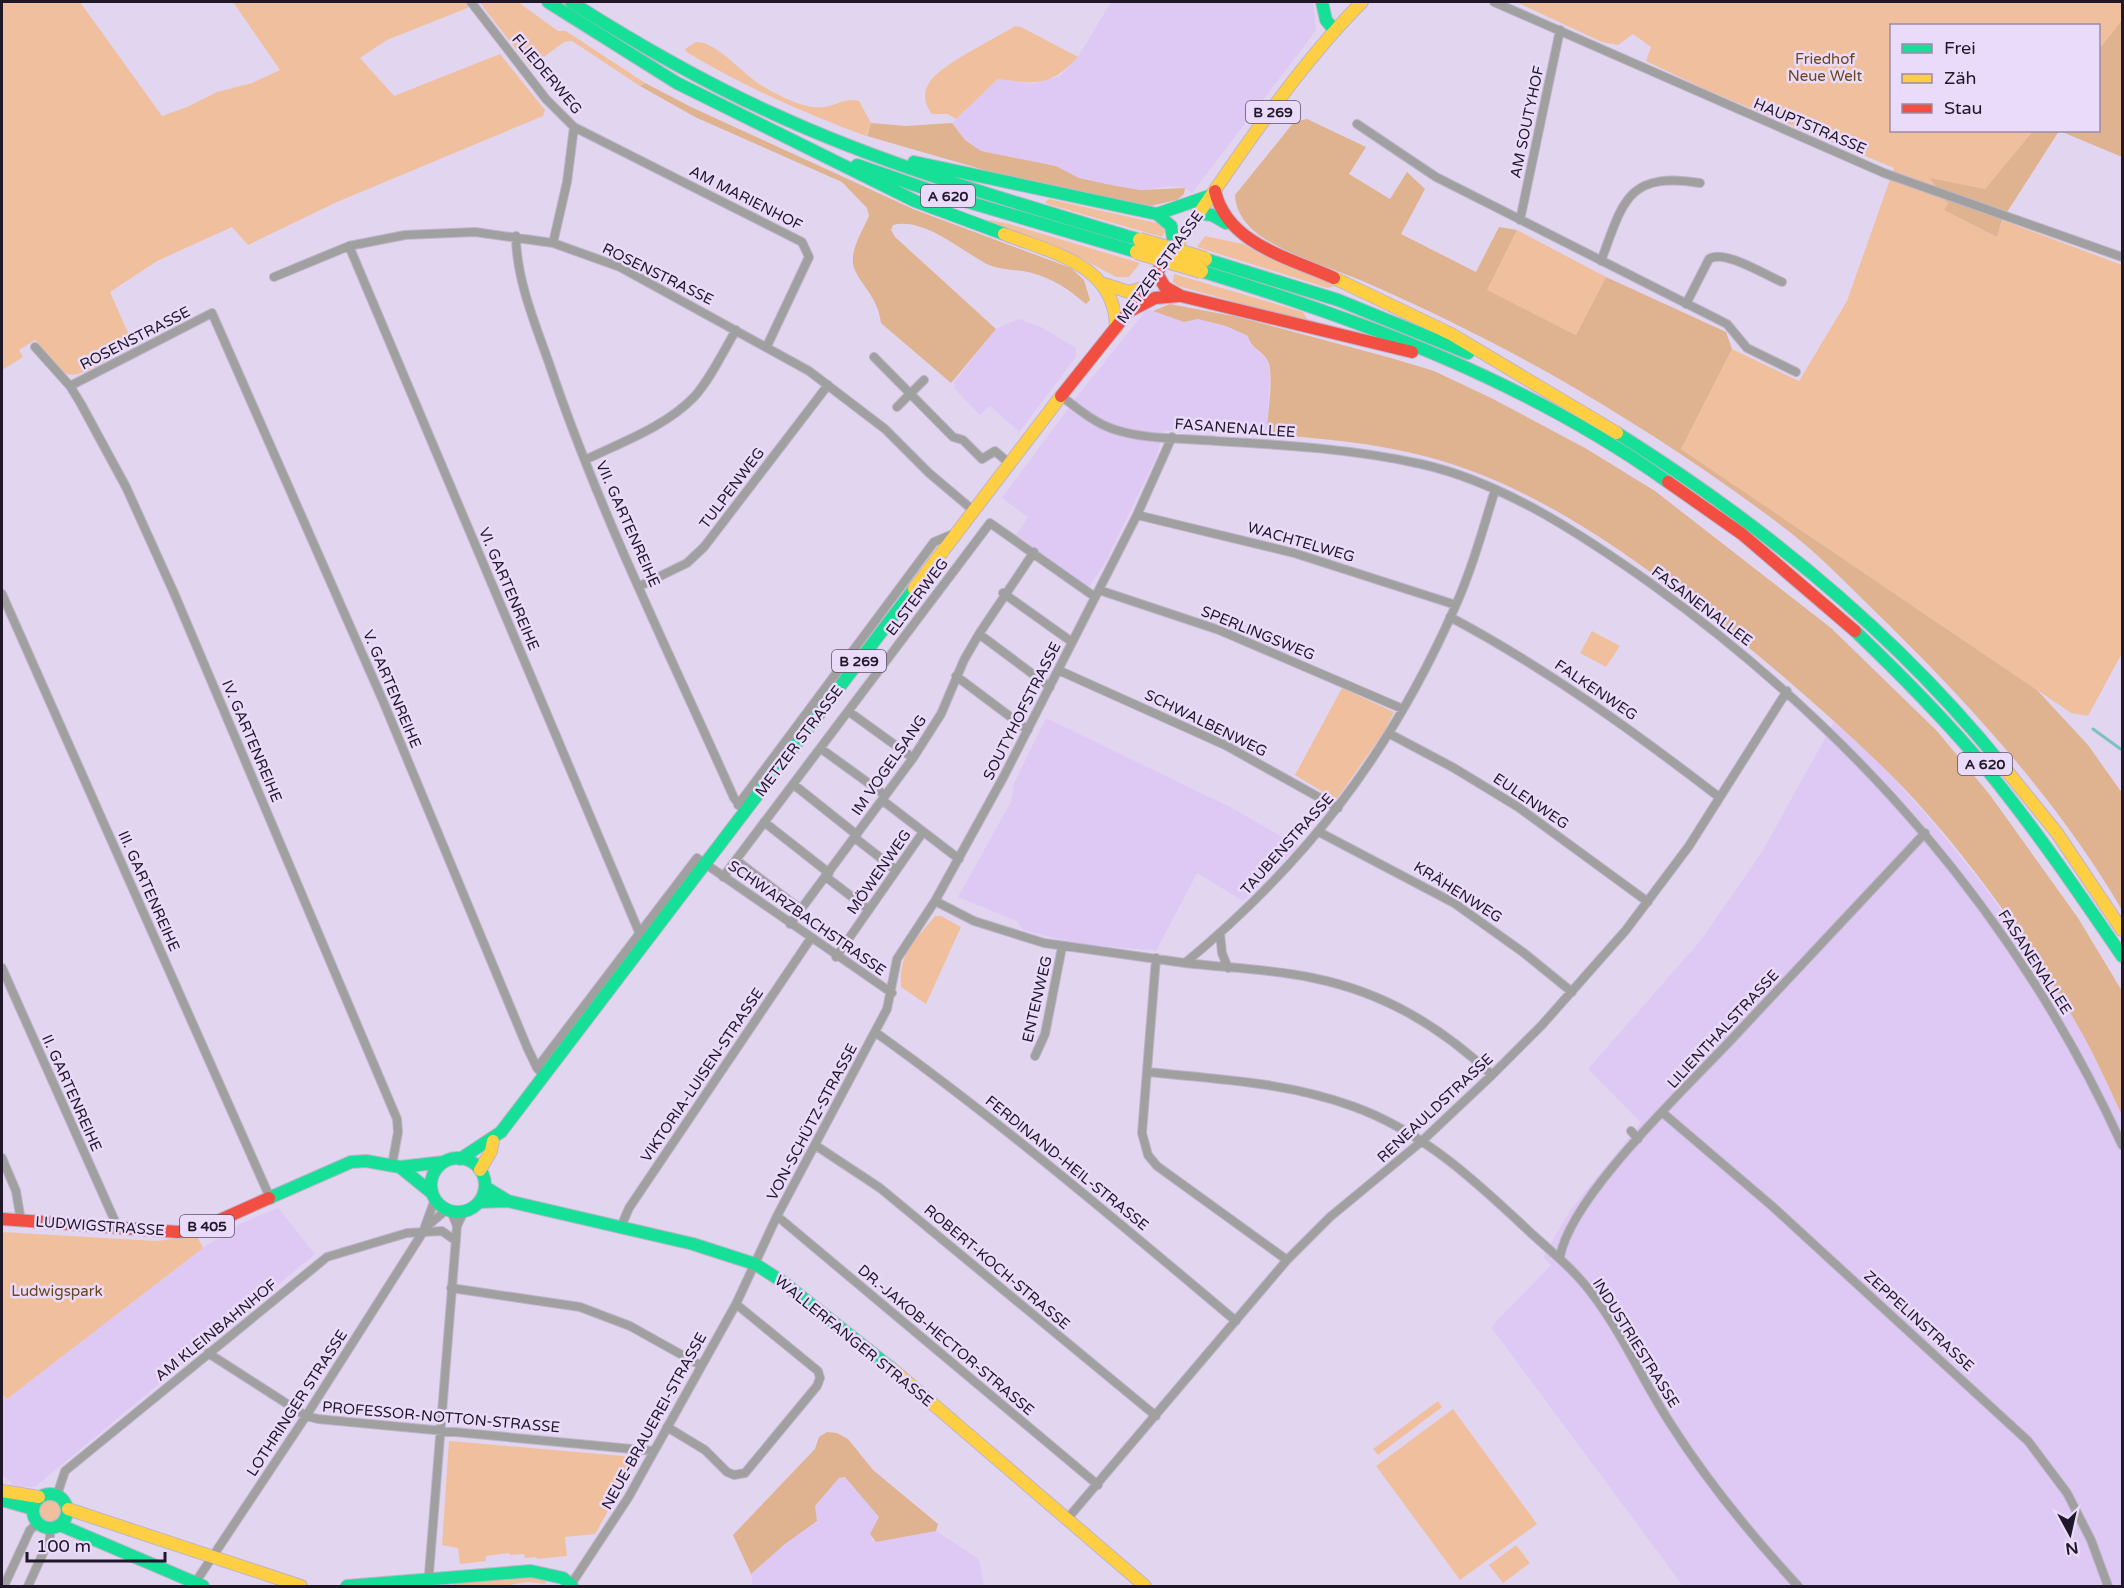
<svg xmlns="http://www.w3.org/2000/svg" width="2124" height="1588" font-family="'Varela Round',sans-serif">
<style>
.built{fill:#dec9f5}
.green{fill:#f0c09e}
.forest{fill:#dfb290}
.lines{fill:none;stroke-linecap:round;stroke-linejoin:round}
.stream{stroke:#7cc2c3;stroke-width:3}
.street-casing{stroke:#bfb5ca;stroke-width:10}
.fast-casing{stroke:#bfb5ca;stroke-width:14}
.slow-casing{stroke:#bfb5ca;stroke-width:14}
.jam-casing{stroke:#bfb5ca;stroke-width:14}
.street{stroke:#a1a0a0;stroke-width:8}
.fast{stroke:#16e098;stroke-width:12}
.slow{stroke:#ffcf43;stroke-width:12}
.jam{stroke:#f24e42;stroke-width:12}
.slow-bridge-casing{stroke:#bfb5ca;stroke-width:16;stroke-linecap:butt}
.slow-bridge{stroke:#ffcf43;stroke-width:14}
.labels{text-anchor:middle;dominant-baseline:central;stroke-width:5;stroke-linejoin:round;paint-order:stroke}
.shield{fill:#eadbfa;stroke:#5d5268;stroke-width:1.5}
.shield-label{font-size:14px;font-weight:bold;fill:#201729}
.park-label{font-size:15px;fill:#6c461b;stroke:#eadbfa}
.street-label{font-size:15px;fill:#201729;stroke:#eadbfa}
</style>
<rect width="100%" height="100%" fill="#e2d5f0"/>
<path class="built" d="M1111,2H1313L1316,29L1311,37L1192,193L1185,188L1173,186L1140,190L1111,185L1079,178L1056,166L981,151L965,140L952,123L998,79L1033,84L1060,76L1078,57Z
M1147,309L1184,322L1198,319L1226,326L1248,336L1249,343L1267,360L1270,372L1267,428L1264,436L1164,430L1156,458L1104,565L1088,588L1016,535L1028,517L1002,498L1078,395Z
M1018,319L1041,327L1076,348V357L1019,432L990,406L980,415L955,389L954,382L996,329Z
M1046,718L1232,808L1298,846L1243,901L1197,873L1156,951L1074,943L1023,930L1017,921L958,897L1011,802L1014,783Z
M1834,722L1889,773L1934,824L1983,885L2045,972L2080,1029L2122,1115V1586H1683L1491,1327L1551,1265L1543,1257L1571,1209L1641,1123L1588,1069L1701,940L1762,852Z
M278,1208L315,1254L35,1487H15L2,1474V1394L7,1399L203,1248L240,1224Z
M845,1477L879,1517L870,1534L872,1540L876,1542L936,1531L979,1559L984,1586H753L751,1574L785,1544L817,1521L815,1506L839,1478Z"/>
<path class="green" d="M2,2H80L162,116L187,107L217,92L252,83L280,70L233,2H518L558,31H566L645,83L640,86L572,41L564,42L530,67L480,3L387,40L360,58L394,96L500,54L545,110L543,116L337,202L248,245L232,227L157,261L110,292L133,344C119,352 81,380 67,374C55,368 44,350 35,340L19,350L23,357L2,370Z
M1516,2H2122V20L2099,49L2098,26H1892V130L2033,131L1985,189L1931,179L1948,204L1945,210L1997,237L2002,220L2122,265V653L2088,716L2071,713L1681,449L1732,349L1799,381L1847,301L1894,168L1702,88L1646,61L1651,47L1633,34L1618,45L1602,42Z
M1015,26L1021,27L1078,57C1049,87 1038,84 998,79L956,119L948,114H932C925,105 922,94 929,83C939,65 995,39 1015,26Z
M696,42C717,41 744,76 764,87C780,96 805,110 824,107C838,105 845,97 859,101L871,123L866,136C804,113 745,87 688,53L685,49Z
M1049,199L1161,224L1165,232L1162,237L1047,204L1045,202Z
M991,220L1009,224L1140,263L1129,277H1116L1075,255L988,221Z
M1517,230L1606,277L1576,335L1486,290Z
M1205,236L1243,244L1260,254L1334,283V286L1328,288L1197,247Z
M1174,274L1303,312L1307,319L1304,321L1178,286L1173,282Z
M1592,631L1620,646L1606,667L1580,653Z
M1342,688L1394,712L1384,732L1336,800L1295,775Z
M935,916H941L961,927L926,1004L901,987C899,952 914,942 935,916Z
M2,1232L156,1241L197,1236L203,1248L7,1399L2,1394Z
M1438,1401L1442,1407L1378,1455L1373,1449Z
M1453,1409L1537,1524L1460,1580L1376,1466Z
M449,1441L635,1457L637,1460L595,1534L565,1537L567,1556L537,1559L536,1557L525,1558L524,1554L510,1555L509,1553L486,1556V1561L460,1564L458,1548L442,1545Z
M39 1511a11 11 0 1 1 22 0a11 11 0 1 1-22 0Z
M1516,1545L1530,1563L1503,1583L1489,1565Z
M502,1577H526L546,1580L545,1584L528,1582L504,1586H452L455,1583Z"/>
<path class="forest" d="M2122,20V157L2060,131L2098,130L2099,49Z
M645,83L691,107L913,209L1071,268L1084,280L1090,300L1086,304C1069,290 1058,281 1035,274C1020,269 1004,271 989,265C962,252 925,217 893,225L891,230L895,237L996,329L951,383L881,323C878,295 856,281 853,264C851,248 863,230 869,216L867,208L842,182L695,117L640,86Z
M1307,119L1366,147L1349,174L1390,199L1407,172L1425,189L1401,234L1476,272L1499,227L1517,230L1487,290L1576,335L1606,277L1726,332L1732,349L1681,449L2037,690L2088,745L2122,793V910C2060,804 1976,711 1889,625C1857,594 1826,561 1791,533C1715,474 1631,420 1547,372C1491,341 1433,312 1374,286C1341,271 1304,261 1272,243C1253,233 1236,217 1235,195L1294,122Z
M871,123L906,126L952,123L965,140L981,151L1056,166L1079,178L1111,185L1140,190L1185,188L1184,194L1177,200L1150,206L1012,178L867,136Z
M2033,131H2059L2002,220L1997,237L1944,210L1948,204L1930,178L1985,189Z
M1170,304L1238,317L1391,358L1434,371L1491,398L1585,448L1655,491L1831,628L1937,731L1990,795L2078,918L2122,991V1115C2108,1086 2095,1056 2079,1028C2031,943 1956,839 1887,771C1824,710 1757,652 1687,599C1610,541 1524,482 1428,457C1376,443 1322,439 1269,434L1267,428C1268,411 1274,376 1268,361C1263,351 1250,348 1248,336L1226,326L1198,319L1184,322L1153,311Z
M827,1432L837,1433L848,1439L873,1470L938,1524L936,1531L876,1542L870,1534L879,1517L845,1477L839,1478L815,1506L817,1521L785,1544L751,1574L733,1535L815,1449L819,1437Z"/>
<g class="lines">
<path class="stream" d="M2093,729L2122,750"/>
<defs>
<path id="street" d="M471,2L546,99L574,127L802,242L809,257L767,346
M1494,2L1884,173L2122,257
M1357,124L1436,177L1727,324L1747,348L1796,372
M1520,220L1560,30
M516,236C516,278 535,324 549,363C599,512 670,654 734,798L745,812
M553,243L567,182L574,127
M349,246L639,932L646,941
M1601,261C1623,202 1627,171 1700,183
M274,277L349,246L405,235L475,232L553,243L620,267L809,371L885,429L929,473L974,511
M1686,304L1709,259C1724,249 1765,275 1782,282
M35,347L70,386L81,404L126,487L174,593L397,1119L398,1132L392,1165
M874,357L953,437L963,440L982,459L995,451L1010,464
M70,386L212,313L383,701L527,1047L537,1068L544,1076
M1061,396C1077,408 1093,422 1113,429C1145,440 1183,438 1216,441C1285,445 1353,449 1421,464C1505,483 1584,536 1653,585C1857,733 2017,915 2122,1145
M897,407L924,380
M585,460C622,442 665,427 694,397C711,378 723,352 736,330
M1137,515L1294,553L1456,605
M640,586L687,563L704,547L828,385
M1099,590L1219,630L1403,709
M1003,593L1072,642
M2,594L271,1200
M1450,617C1546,668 1633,731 1719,797
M979,634L1050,687
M1058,670L1225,745L1338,808
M956,676L1028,730
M848,711L913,758
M1390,734L1454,768L1518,807L1648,902
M820,748L885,795
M793,784L857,835
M882,800L959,859
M738,805L934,542L953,534
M764,822L829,873
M1319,832L1454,903L1524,953L1572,992
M855,838L896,870
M736,860L800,909
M723,877L990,523L1095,597
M826,877L869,910
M935,901L974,921L1044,943L1185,963C1307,862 1391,752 1455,607C1472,569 1483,529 1495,490
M790,924L913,758L941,714L964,660L979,634L1034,552
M1220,933L1222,953L1228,968
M836,957L923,832
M1156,958L1142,1133L1148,1155L1157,1166L1287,1260
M1185,963C1228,968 1271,969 1313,978C1383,992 1440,1026 1492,1075
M2,968L118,1228
M875,1032C1001,1122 1118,1222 1236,1321
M1035,1056L1045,1034L1062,947
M537,1068L697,858L892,993
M1147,1072C1216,1079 1286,1082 1352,1106C1423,1131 1478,1183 1532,1234C1552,1252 1573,1269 1590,1291C1622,1332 1643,1382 1672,1426C1709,1484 1752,1536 1798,1586
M1663,1113L1772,1206L2028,1441L2067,1493L2091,1540L2108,1586
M1631,1131L1638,1139
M815,1145L880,1188L1156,1416
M2,1158L16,1191L21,1221
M451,1211L457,1226
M777,1216L1098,1485
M425,1228L446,1210
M620,1229L629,1208L811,938
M1560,1257C1570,1197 1686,1088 1730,1041C1795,972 1860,902 1925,833
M451,1288L580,1307L630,1326L700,1365
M208,1353L306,1416L318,1419L653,1451
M667,1427L705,1450L727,1472L734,1475L745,1473L817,1386L820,1378L818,1371L736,1304
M57,1495L65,1471L327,1257L407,1233L442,1231L456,1241
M1068,1518L1287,1260L1330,1217L1422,1141L1492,1075L1542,1025L1626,930L1689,846L1787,691
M4,1586L30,1530L38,1523
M28,1586L50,1538V1528
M193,1586L306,1416L423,1232L435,1199
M428,1586L457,1226L464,1211
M570,1586L628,1498L736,1304L777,1216L887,1009L897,959L935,901L1004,776L1137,515L1172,437"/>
<path id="fast" d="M548,2L677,83L915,201L1004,234
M571,2C637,44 703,82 774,114C891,168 1017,203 1140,240
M1322,2L1326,20L1334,30
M914,162L1157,214L1171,226L1174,245
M857,165L938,193L1137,252
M1197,213L1212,215L1226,223
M1157,214L1212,195
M1205,259L1338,300L1468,353
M1201,271C1365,321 1528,382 1668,482
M1617,433C1762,524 1900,637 2007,771
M1855,631C1901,675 1947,721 1988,771C2036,830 2079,893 2122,956
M431 1185a27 27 0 1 1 54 0a27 27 0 1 1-54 0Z
M460,1159L501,1132L914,589
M400,1167L432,1193
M485,1187L508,1201L693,1244L755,1264L783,1282L891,1368
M269,1198L351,1162L366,1161L400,1167L444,1162
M479,1202L508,1201
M33 1511a17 17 0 1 1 34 0a17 17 0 1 1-34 0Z
M2,1500L33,1509
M60,1525L203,1586
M347,1586L531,1571L563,1578L572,1586"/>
<path id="slow" d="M1004,234C1053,253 1116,265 1116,328
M1176,246C1235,163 1290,74 1362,2
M1334,278L1451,334L1617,433
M1104,284L1129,292L1146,287
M914,589L1061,396
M2007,771L2057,833L2122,930
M480,1170L491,1151L493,1141
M891,1368L1145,1586
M2,1491L39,1497
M68,1509L301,1586"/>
<path id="jam" d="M1215,191C1227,244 1290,258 1334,278
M1156,272L1165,287L1181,296L1412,352
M1128,312L1155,298L1179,296
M1061,396L1128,312L1176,246
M1668,482L1742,534L1855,631
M2,1219L178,1232L200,1229L269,1198"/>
</defs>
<use href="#street" class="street-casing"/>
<use href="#fast" class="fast-casing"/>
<use href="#slow" class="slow-casing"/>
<use href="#jam" class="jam-casing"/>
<use href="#street" class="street"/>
<use href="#fast" class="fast"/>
<use href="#slow" class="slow"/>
<use href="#jam" class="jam"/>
<defs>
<path id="slow-bridge" d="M1140,240L1205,259
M1137,252L1201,271"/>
</defs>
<use href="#slow-bridge" class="slow-bridge-casing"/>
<use href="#slow-bridge" class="slow-bridge"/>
</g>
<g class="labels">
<g class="shield">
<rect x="1246" y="101" width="54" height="22" rx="4.5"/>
<rect x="921" y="185" width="54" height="22" rx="4.5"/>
<rect x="832" y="650" width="54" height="22" rx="4.5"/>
<rect x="1958" y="753" width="54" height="22" rx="4.5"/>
<rect x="180" y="1215" width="54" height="22" rx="4.5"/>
</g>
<g class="shield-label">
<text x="1273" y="112">B 269</text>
<text x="948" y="196">A 620</text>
<text x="859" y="661">B 269</text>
<text x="1985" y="764">A 620</text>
<text x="207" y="1226">B 405</text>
</g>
<g class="park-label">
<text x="1825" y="59">Friedhof<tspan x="1825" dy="17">Neue Welt</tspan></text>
<text x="57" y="1291">Ludwigspark</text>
</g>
<g class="street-label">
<text transform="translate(547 74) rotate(50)">FLIEDERWEG</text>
<text transform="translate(1527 122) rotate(-78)">AM SOUTYHOF</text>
<text transform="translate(1810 126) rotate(23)">HAUPTSTRASSE</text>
<text transform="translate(746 198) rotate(27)">AM MARIENHOF</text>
<text transform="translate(1160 267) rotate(-54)">METZER STRASSE</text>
<text transform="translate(658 274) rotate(26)">ROSENSTRASSE</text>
<text transform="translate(135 338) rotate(-27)">ROSENSTRASSE</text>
<text transform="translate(1235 428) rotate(4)">FASANENALLEE</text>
<text transform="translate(732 488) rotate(-53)">TULPENWEG</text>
<text transform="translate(628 524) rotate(66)">VII. GARTENREIHE</text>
<text transform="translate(1301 542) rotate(16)">WACHTELWEG</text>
<text transform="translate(509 589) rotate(67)">VI. GARTENREIHE</text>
<text transform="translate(917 597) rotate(-53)">ELSTERWEG</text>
<text transform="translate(1702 606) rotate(37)">FASANENALLEE</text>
<text transform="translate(1258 633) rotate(22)">SPERLINGSWEG</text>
<text transform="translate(392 689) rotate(67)">V. GARTENREIHE</text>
<text transform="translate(1596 690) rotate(34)">FALKENWEG</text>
<text transform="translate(1022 711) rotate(-63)">SOUTYHOFSTRASSE</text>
<text transform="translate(1206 723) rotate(26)">SCHWALBENWEG</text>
<text transform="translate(252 741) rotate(67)">IV. GARTENREIHE</text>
<text transform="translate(799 741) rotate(-53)">METZER STRASSE</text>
<text transform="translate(889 765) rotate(-55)">IM VOGELSANG</text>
<text transform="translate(1531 801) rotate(34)">EULENWEG</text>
<text transform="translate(1287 844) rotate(-48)">TAUBENSTRASSE</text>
<text transform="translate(879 872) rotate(-55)">MÖWENWEG</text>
<text transform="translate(149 891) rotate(66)">III. GARTENREIHE</text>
<text transform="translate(1458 892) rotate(32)">KRÄHENWEG</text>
<text transform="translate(807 918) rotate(35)">SCHWARZBACHSTRASSE</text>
<text transform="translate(2035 962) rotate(57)">FASANENALLEE</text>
<text transform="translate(1037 999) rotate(-77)">ENTENWEG</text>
<text transform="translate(1723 1029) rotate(-47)">LILIENTHALSTRASSE</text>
<text transform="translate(702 1075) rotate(-56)">VIKTORIA-LUISEN-STRASSE</text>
<text transform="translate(72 1093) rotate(66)">II. GARTENREIHE</text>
<text transform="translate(1435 1108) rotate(-43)">RENEAULDSTRASSE</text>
<text transform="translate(812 1122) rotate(-62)">VON-SCHÜTZ-STRASSE</text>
<text transform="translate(1067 1163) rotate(39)">FERDINAND-HEIL-STRASSE</text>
<text transform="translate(100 1226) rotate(4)">LUDWIGSTRASSE</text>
<text transform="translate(997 1267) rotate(40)">ROBERT-KOCH-STRASSE</text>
<text transform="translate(1919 1321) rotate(42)">ZEPPELINSTRASSE</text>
<text transform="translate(216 1330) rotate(-39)">AM KLEINBAHNHOF</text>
<text transform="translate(946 1340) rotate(40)">DR.-JAKOB-HECTOR-STRASSE</text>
<text transform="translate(854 1341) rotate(39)">WALLERFANGER STRASSE</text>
<text transform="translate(1636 1343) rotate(58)">INDUSTRIESTRASSE</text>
<text transform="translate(297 1403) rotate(-57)">LOTHRINGER STRASSE</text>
<text transform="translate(441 1417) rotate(5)">PROFESSOR-NOTTON-STRASSE</text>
<text transform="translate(654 1421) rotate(-61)">NEUE-BRAUEREI-STRASSE</text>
</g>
</g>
<rect width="2124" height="1588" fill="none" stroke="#201729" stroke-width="6"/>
<rect x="1890" y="24" width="210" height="108" fill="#eadbfa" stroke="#998da6" stroke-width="1.5"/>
<rect x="1902" y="44" width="30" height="9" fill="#16e098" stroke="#998da6" stroke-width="1.5"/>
<text x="1944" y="54" font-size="18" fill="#201729">Frei</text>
<rect x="1902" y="74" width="30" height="9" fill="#ffcf43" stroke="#998da6" stroke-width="1.5"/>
<text x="1944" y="84" font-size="18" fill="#201729">Zäh</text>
<rect x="1902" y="104" width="30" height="9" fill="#f24e42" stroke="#998da6" stroke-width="1.5"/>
<text x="1944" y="114" font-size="18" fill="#201729">Stau</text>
<g transform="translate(2070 1534) rotate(172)" stroke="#eadbfa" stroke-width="4.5" paint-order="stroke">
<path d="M0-4.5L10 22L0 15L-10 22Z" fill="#201729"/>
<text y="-9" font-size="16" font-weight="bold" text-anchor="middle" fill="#201729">N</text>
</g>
<path d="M27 1552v9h138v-9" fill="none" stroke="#201729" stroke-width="3"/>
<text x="36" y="1552" font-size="18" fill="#201729" stroke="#eadbfa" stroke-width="4.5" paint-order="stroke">100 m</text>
</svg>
